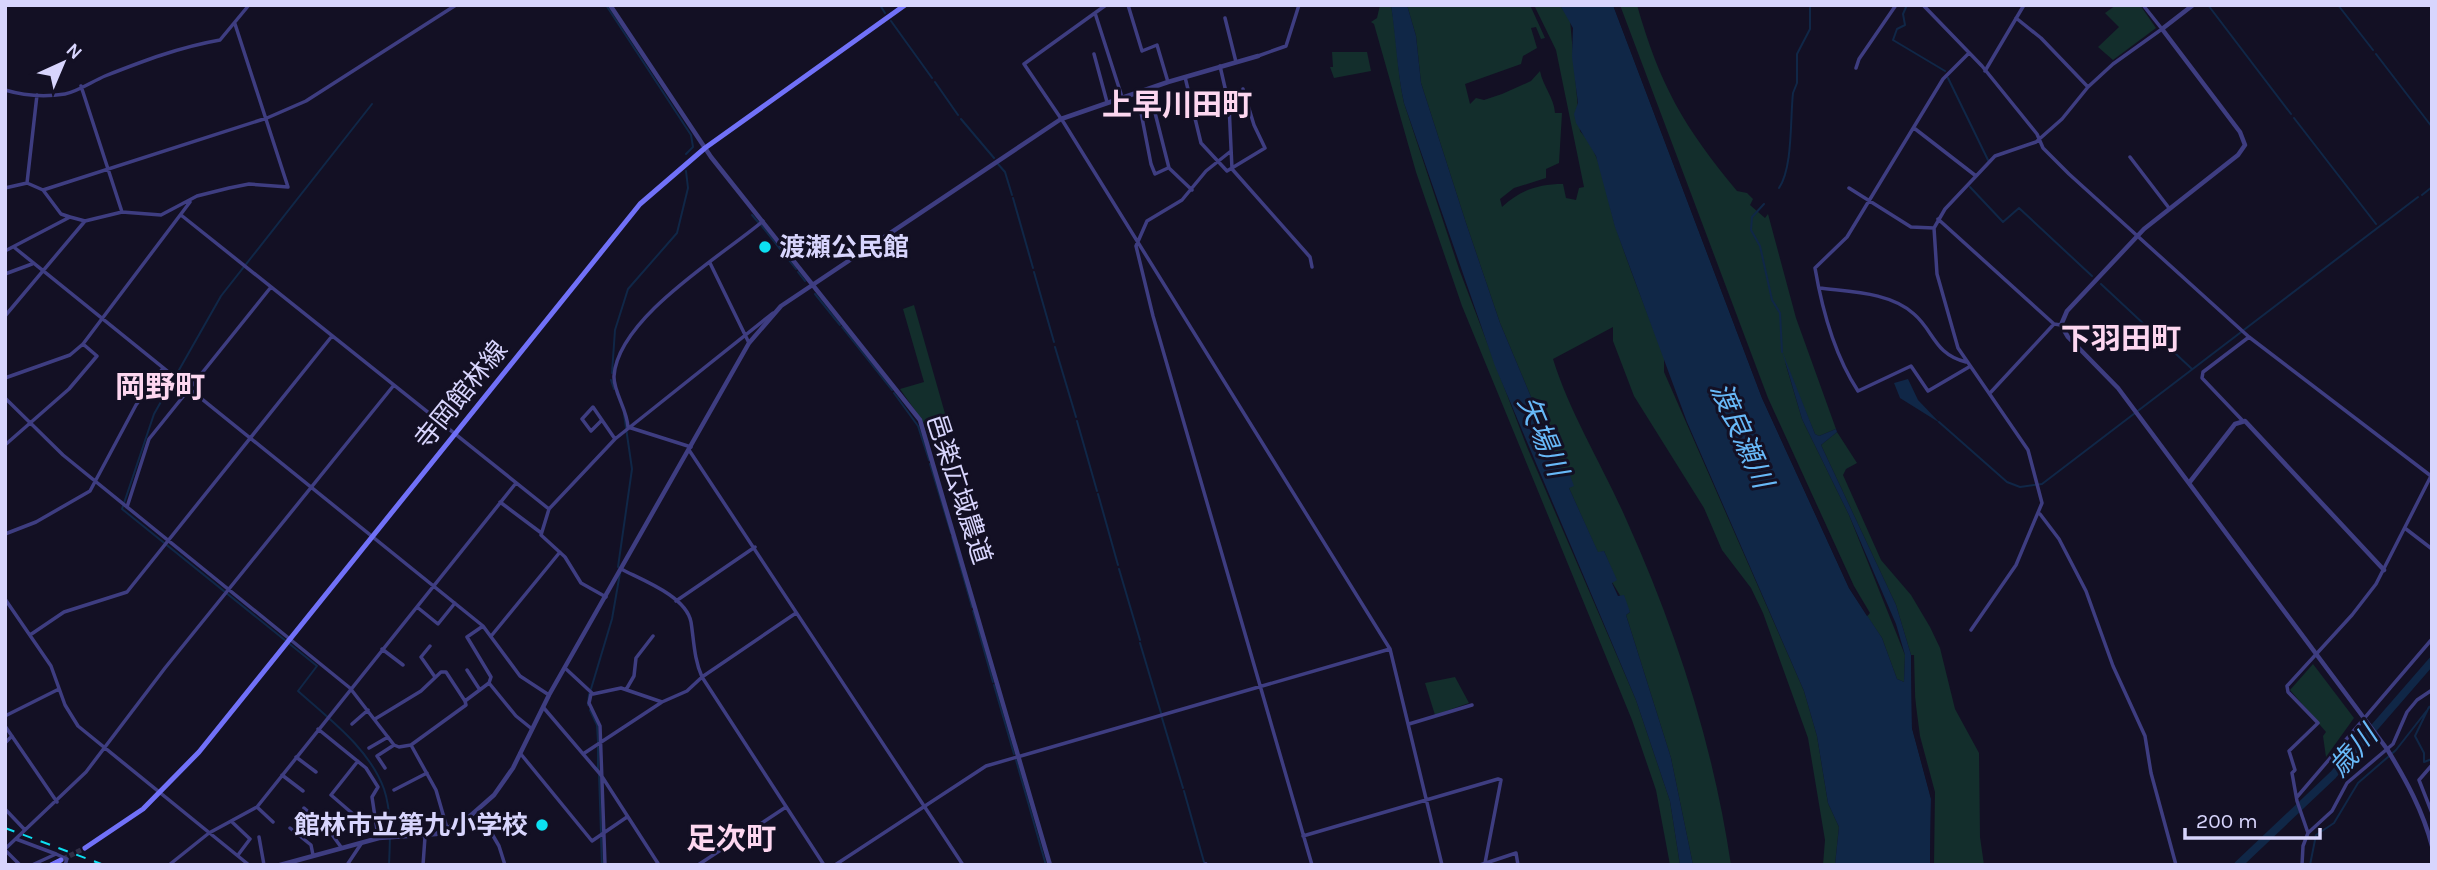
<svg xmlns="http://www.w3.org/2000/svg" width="2437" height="870" font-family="Karla,'Noto Sans JP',sans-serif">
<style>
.green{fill:#132e2c}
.water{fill:#102747}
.pier{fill:#131024}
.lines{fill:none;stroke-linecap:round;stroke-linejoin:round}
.stream{stroke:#102747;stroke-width:2}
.river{stroke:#102747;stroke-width:8}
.secondary-tunnel{stroke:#312e45;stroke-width:5;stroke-dasharray:5 2.5;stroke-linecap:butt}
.minor{stroke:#3e3d81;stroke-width:3.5}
.tertiary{stroke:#3e3d81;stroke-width:4.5}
.secondary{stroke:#7171f8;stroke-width:5}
.rail{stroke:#0ce0f2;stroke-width:2;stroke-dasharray:10 9;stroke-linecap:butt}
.poi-dot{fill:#0ce0f2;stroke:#131024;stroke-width:2.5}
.labels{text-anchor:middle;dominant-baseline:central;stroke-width:6;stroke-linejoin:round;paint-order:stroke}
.poi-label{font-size:26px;font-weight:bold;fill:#d8d5fd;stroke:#131024;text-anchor:start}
.street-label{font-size:26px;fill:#d8d5fd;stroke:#131024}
.water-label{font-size:28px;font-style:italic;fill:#68b9f8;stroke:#131024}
.quarter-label{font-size:30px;font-weight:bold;fill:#fdd7f0;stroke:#131024}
</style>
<rect width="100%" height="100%" fill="#131024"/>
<path class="green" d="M1380,5H1391C1397,38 1397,71 1404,103L1459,269L1527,447L1636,700L1670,801L1680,865H1670L1656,790L1632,720L1462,306L1416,172L1374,24L1371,22L1377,18Z
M1407,5H1530L1545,38L1541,39L1536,27L1531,28L1537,48L1523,56L1521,64L1465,84L1470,104L1476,98L1484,100L1502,94L1531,81L1540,71C1543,87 1554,97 1555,113H1562L1559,163L1546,169V178L1514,188L1500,199L1502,207C1521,190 1538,184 1563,184L1566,198L1576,200L1579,188L1584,187L1556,50L1534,5H1560L1570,20L1580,131C1604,156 1606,199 1617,231C1631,273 1648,315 1664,356V372L1804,691L1817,736L1828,803L1839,827L1835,865H1823L1825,840L1808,738L1763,613L1751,588L1722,550L1704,508L1634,396L1613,341V327L1553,359C1570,414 1603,466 1626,519C1676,630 1713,744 1731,865H1693L1671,758L1626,615L1630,612L1612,582L1616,580L1604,551L1598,553L1569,488L1567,470L1562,471L1500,323L1466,223L1421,83L1416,36Z
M1620,5H1637C1660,86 1684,127 1737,191L1747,193L1753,199L1750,205L1765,218L1768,214L1796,318L1836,429L1819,436L1815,434L1785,362L1802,419L1849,515L1905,655L1904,682L1897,679L1882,638L1867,616L1870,613L1854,586L1768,398Z
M2116,5H2140L2156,28L2113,60L2098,47L2119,27L2105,13Z
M1332,52H1367L1371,71L1334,78L1330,67H1333Z
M914,305L946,417L924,423L900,389L924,382L903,309Z
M1837,432L1857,463L1846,469L1843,475L1881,560L1911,595L1930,627L1940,648L1955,709L1979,753L1980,837L1984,865H1934L1935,792L1920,736L1914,690V656L1911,655L1896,605L1821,445Z
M2313,664L2354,718L2326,757L2323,736L2326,732L2290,690Z
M1455,677L1469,703L1435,715L1425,683Z"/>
<path class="water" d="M1391,5H1407L1416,36L1421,83L1466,223L1500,323L1562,471L1568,470L1574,486L1569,488L1598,552L1604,551L1617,580L1612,583L1618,596L1624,595L1630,612L1626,615L1671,758L1693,865H1680L1670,801L1636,700L1495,366L1404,103C1397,71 1396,38 1391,5Z
M1560,5H1613L1762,398L1849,588L1882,638L1897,679L1904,682L1905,655L1896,624L1849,515L1802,419L1782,351L1815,434L1819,436L1836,429L1837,432L1821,445L1896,605L1911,655L1912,728L1931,799L1930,865H1835L1839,827L1828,803L1817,736L1804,691L1687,422L1615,227L1596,156L1576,123L1574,114L1578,103L1572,57L1573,28Z
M1908,379L1918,400L1940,423L1900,398L1894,383Z"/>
<path class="pier" d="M1617,5L1766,396L1853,586L1869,614L1867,616L1849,588L1762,398L1613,5Z
M1911,655H1914L1916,728L1934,798L1933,865H1930L1931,798L1912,728Z"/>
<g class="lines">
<path class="stream" d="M606,5L691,135L693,147L686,154
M880,5L885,13
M1907,5L1903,14L1905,25L1897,29L1893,40L1945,71
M2208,5L2291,114
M2338,5L2373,50
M891,21L932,78
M2376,54L2432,127
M1948,78L1988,160
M935,82L958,115
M372,104L221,296L154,414L122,509L317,666L298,691C329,719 369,748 384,789C392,813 390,840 389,865
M2294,118L2376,224
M961,119L994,158
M998,164L1005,172L1012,195
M1970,187L2003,222L2019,208L2092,276
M1779,188C1793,167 1790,120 1793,93L1797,83V54L1810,29V5
M2422,195L2432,187
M1013,198L1033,268
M1764,204L1752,217L1751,230L1760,246L1772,300L1780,313L1782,352
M752,215L758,222
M761,225L796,269
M798,272L805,281
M1034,272L1054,342
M2101,284L2192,369
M815,294L840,325
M842,327L892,390
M1055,347L1076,417
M612,373L615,330L628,289L677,233L688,188L686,171
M611,380L614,389
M894,393L918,426L929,460
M1077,421L1097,491
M1939,422L2007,482L2020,487L2042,484L2418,197
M930,464L951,533
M1098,494L1118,565
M952,537L972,607
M618,567L632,469L624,414
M1119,569L1140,640
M973,611L993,682
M1140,643L1161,713
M994,685L1014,754
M591,689L612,619L620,573
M588,705L589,694
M2429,707L2415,736L2424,753V762L2432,759
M590,710L597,725L598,742
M1162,718L1183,788
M598,747V770
M1016,760L1046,865
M599,775L601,833
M1184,791L1204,862
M601,838L602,865
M2310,865L2316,835L2334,823L2358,783L2396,750L2432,704"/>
<path class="river" d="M2238,865L2333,775L2432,661"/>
<path class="secondary-tunnel" d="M63,859L85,848"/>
<path class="minor" d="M1106,5L1024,64L1064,123L1390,649L1442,865
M1128,5L1142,51L1157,45L1168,82
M1923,5L1982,66L2037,134L2043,148L2069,174L2249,337L2431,476L2376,584L2352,615L2287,686L2288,692L2318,723L2289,751L2295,770L2292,773L2297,801L2308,833
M1095,13L1122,97
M1225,18L1236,62
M2016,18L2041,38L2088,87
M1969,53L1943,79L1847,237L1815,268C1822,309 1835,356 1858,391L1911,366L1928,391L1969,367
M1094,54L1107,102
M1258,56L1286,46L1299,5
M1220,66L1229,105L1232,169L1310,257L1312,267
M1856,68L1859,59L1896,5
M1985,71L2024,5
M1185,77L1201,143L1227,171L1265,148L1254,125L1243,89
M81,86L122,212
M1149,89L1169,168L1192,190
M5,90C25,96 45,97 65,94C77,92 93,81 105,76C143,61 180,47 220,40L249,5
M1137,92L1151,164L1155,174L1168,168
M1914,128L1976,176
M1231,151L1206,171L1182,200L1147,221L1136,246L1153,316L1312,865
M2130,157L2169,208
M27,183L43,190L267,118L306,101L456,5
M5,188L27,183L37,95
M1849,188L1911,227L1934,228
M43,190L61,214L70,217
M181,215L549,509
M1938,219L2054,324L2061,325
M15,248L483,626L520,676L549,695
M5,251L70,217L85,221L122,212L161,215L197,196L229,188L249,184L288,187L235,24
M710,263L749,343
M5,274L32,264
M1819,288C1850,292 1890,292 1914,314C1934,331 1934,354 1966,362
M5,316L85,221
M5,378L70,355L83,344L190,202
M1991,392L2054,324
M5,398L63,455L350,688L394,745L399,747L411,745L436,790L447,828
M602,420L591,431L582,419L593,407L615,439
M2242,420L2202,378L2203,372L2249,337
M628,427C627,409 613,391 614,376C618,318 720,257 763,221
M628,427L691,447
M5,445L69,389L97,356L83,344
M689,450L963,865
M500,502L540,532
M127,507L149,439L271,287
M2040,514L2059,539L2086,591L2113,666L2145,736L2151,773L2176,865
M2406,529L2432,549
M5,534L36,522L90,491L136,405L163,368
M621,569C642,580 686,596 691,622C694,641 694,659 702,677L824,865
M606,597L581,583L565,557L541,535L549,509L615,439L773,313
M5,599L51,666L65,705L78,726L249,865
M676,601L755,547
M417,607L438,624L455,603
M1971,630L2016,565L2042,503L2028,450L1958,348L1937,274L1934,228L1945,209L1995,156L2036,142L2062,119L2088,87L2113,64L2162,29L2143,5
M30,635L64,612L127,592L332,336
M492,635L560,552
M430,646L421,657L435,677
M382,649L403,665
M565,668L593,694L621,688L662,702
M467,670L480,690
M489,683L516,716L532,729
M627,688L634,676L636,658L653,636
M591,694L589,703L600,726L605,865
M543,707L601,775L659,865
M5,716L59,689
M375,719L421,691L441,672H446L465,701L489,683L491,677L467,637L483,626
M352,724L368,710
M1409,724L1472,705
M5,726L57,802
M318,729L366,768L378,787L372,797L378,837
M5,743L12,736
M411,745L466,705L465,701
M369,748L388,737
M520,753L592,841L627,817
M583,754L662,702L687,691L702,677L796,613
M296,757L316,772
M358,761L331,795L360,820L374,818
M2432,765L2419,780L2432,813
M385,768L377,756L394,745
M282,775L303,791
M394,790L427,773
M2297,797L2432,639
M257,807L273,822
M304,808L328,829L341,847
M5,809L25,830
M478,810L499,846L505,865
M231,821L250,839L238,855
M290,828L311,845L313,855
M1303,836L1498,779L1501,780L1485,863
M259,837L264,865
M16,839L56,854
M5,849L86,772L165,668L394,385
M5,850L20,865
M32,865L56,854L67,859L65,865
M169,865L209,833L257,807L516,483
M347,865L361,844
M423,865L425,837
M698,865L786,807
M835,865L986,766L1390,649
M1203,865L1206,864
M1480,865L1516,853L1518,865
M2302,865L2303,846L2308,833L2332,811L2347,783L2393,744L2407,712L2417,700L2432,690"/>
<path class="tertiary" d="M610,5L711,157L920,420L1050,865
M2193,5L2162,29L2240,132L2245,145L2238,155L2144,229L2067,311L2061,325L2068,337L2118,388L2387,749C2406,780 2423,811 2432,846
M2189,483L2235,424L2245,421L2384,570
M280,865L379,838L436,834L469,817L494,795L513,768L549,695L749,343L781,306L1061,119L1168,82L1258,56"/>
<path class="secondary" d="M85,848L143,809L199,752L640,204L705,148L905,5
M51,865L61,860"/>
<path class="rail" d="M5,828L104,865"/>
</g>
<g class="poi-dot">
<circle cx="765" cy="247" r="7"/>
<circle cx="542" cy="825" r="7"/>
</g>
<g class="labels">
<g class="poi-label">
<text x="779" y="247">渡瀬公民館</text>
<text x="528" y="825" text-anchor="end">館林市立第九小学校</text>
</g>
<g class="street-label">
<text transform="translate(461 395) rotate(-51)">寺岡館林線</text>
<text transform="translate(959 489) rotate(72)">邑楽広域農道</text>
</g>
<g class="water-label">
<text transform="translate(1742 435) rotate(66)">渡良瀬川</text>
<text transform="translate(1543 436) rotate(67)">矢場川</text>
<text transform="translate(2353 751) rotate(-48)">歳川</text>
</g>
<g class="quarter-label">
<text x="1177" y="105">上早川田町</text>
<text x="2121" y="339">下羽田町</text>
<text x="160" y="387">岡野町</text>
<text x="731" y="839">足次町</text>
</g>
</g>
<rect width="2437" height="870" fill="none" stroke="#d8d5fd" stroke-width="14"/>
<g transform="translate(63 63) rotate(44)" stroke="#131024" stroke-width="5" paint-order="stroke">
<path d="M0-5L12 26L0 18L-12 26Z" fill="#d8d5fd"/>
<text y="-10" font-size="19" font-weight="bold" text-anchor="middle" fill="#d8d5fd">N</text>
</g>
<path d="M2185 828v10h135v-10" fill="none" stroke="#d8d5fd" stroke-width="3.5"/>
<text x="2196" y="828" font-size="21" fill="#d8d5fd" stroke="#131024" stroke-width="5" paint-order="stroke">200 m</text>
</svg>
